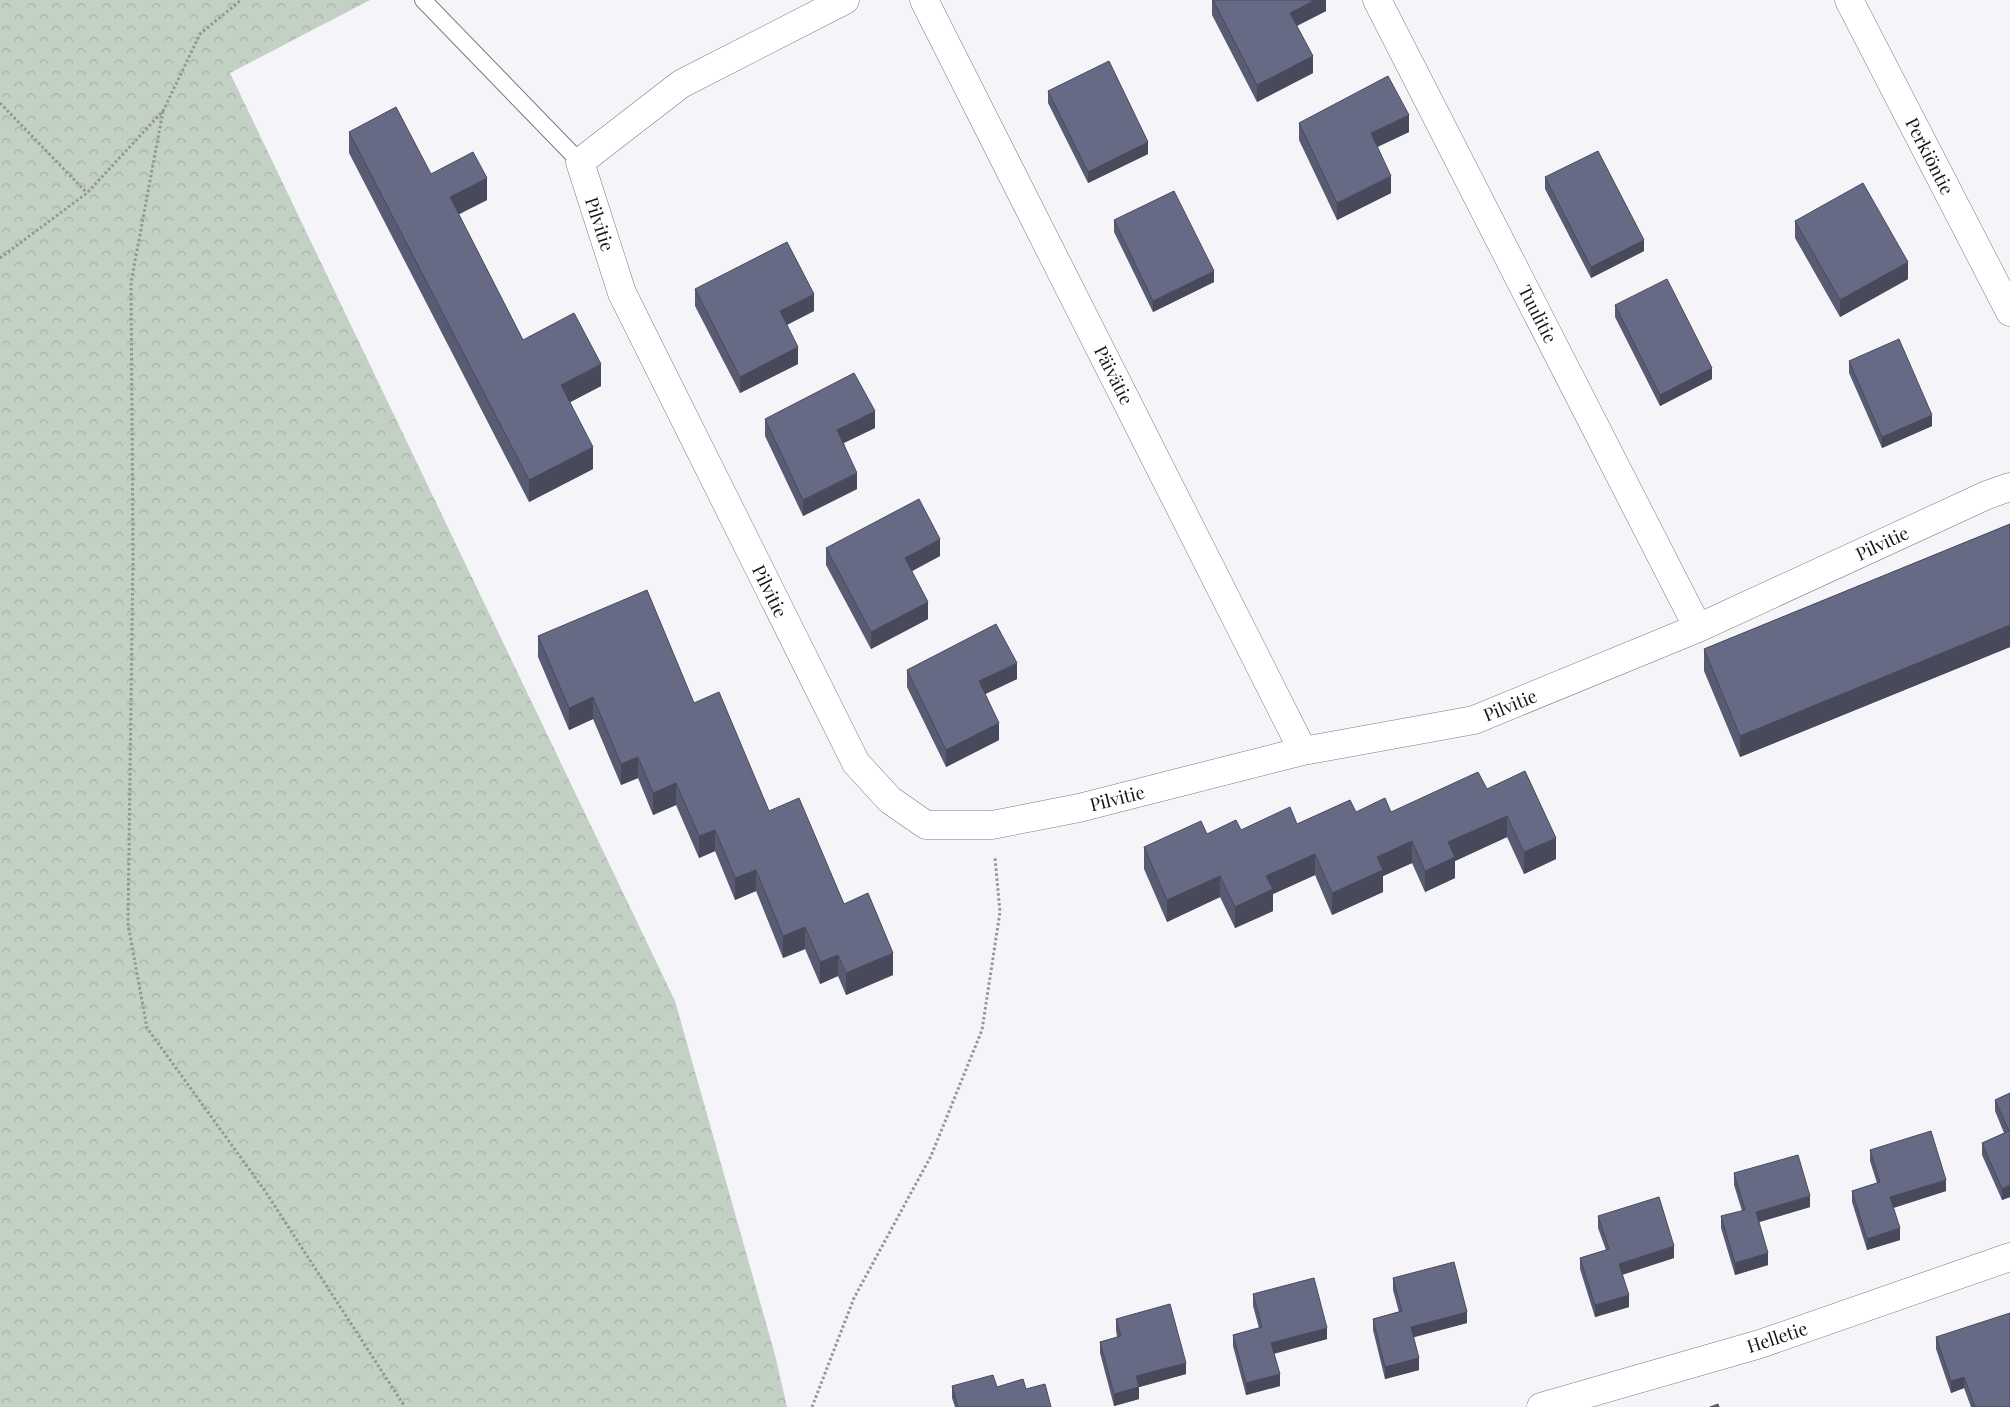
<svg xmlns="http://www.w3.org/2000/svg" width="2010" height="1407" font-family="'Playfair Display',serif">
<style>
.forest{fill:url(#forest-crowns)}
.lines{fill:none;stroke-linecap:round;stroke-linejoin:round}
.service-casing{stroke:#7b7c80;stroke-width:18}
.minor-casing{stroke:#7b7c80;stroke-width:29}
.tertiary-casing{stroke:#7b7c80;stroke-width:29}
.path{stroke:#959598;stroke-width:3;stroke-dasharray:2.5 2.5;stroke-linecap:butt}
.service{stroke:#fff;stroke-width:16}
.minor{stroke:#fff;stroke-width:28}
.tertiary{stroke:#fff;stroke-width:28}
.wall{fill:#595b72}
.shaded-wall{fill:#484a5c}
.building{fill:#676a84;stroke:#484a5c}
.labels{text-anchor:middle;dominant-baseline:central;stroke-width:4.5;stroke-linejoin:round;paint-order:stroke}
.street-label{font-size:18px;fill:#151517;stroke:#fff}
</style>
<defs>
<pattern id="forest-crowns" width="20" height="18" patternUnits="userSpaceOnUse" patternTransform="scale(1.25)"><rect width="20" height="18" fill="#c2d1c4"/><path d="M2 6a3 3 0 1 1 6 0M12 15a3 3 0 1 1 6 0" fill="none" stroke="#a6b3a8"/></pattern>
</defs>
<rect width="100%" height="100%" fill="#f4f4f9"/>
<path class="forest" d="M0,0H370L230,73L675,1001L775,1355L787,1407H0Z"/>
<g class="lines">
<defs>
<path id="service" d="M423,0L580,162"/>
<path id="minor" d="M845,0L681,84L580,162L622,293L856,763L890,800L926,825H992L1079,808L1303,751L1474,720L1698,628L1987,495L2010,487
M924,0L1303,751
M1377,0L1698,628
M1849,0L2010,312"/>
<path id="tertiary" d="M1541,1407L1760,1344L2010,1257"/>
</defs>
<use href="#service" class="service-casing"/>
<use href="#minor" class="minor-casing"/>
<use href="#tertiary" class="tertiary-casing"/>
<path class="path" d="M0,103L87,193
M163,111L131,283L133,558L128,924L147,1028L265,1191L405,1407
M0,258L87,193L163,111L200,34L241,0
M812,1407L854,1298L931,1156L982,1030L1000,912L995,858"/>
<use href="#service" class="service"/>
<use href="#minor" class="minor"/>
<use href="#tertiary" class="tertiary"/>
</g>
<path class="wall" d="M1212,0H1326V11L1297,26L1313,73L1257,102L1212,15Z
M1048,91L1148,154L1088,183L1048,103Z
M1299,123L1409,132L1377,147L1391,193L1337,220L1299,140Z
M349,132L431,174L487,200L458,214L523,340L601,386L570,402L593,469L529,502L349,153Z
M1545,177L1644,251L1591,278L1545,189Z
M1114,220L1214,282L1153,312L1114,232Z
M1795,221L1908,279L1840,317L1795,238Z
M695,289L814,311L787,325L798,364L740,393L695,306Z
M1615,305L1712,379L1660,406L1615,317Z
M1849,361L1932,426L1882,448L1849,373Z
M765,419L875,428L844,443L857,489L803,516L765,436Z
M2010,524V647L1740,757L1704,671V649Z
M826,548L940,556L911,571L928,619L871,649L826,565Z
M538,636L694,703L769,811L844,904L893,975L846,995L838,976L820,984L805,949L783,958L756,891L735,900L715,851L699,858L676,805L653,815L638,778L621,785L593,719L569,730L538,657Z
M907,670L1017,679L985,694L999,740L946,767L907,687Z
M1487,789L1556,859L1524,874L1507,837L1455,861V878L1425,892L1412,863L1383,876V892L1332,915L1315,875L1273,894V911L1235,928L1220,897L1167,922L1144,869V847L1207,834L1297,824L1356,812H1391Z
M2010,1093V1197L2002,1200L1982,1155V1143L2004,1133L1995,1111V1100Z
M1870,1150L1946,1191L1893,1208L1900,1240L1867,1250L1852,1202V1191L1877,1183L1870,1161Z
M1734,1173L1810,1207L1759,1222L1768,1265L1735,1275L1721,1228V1216L1742,1211L1734,1185Z
M1598,1216L1674,1258L1622,1274L1629,1307L1595,1317L1580,1269V1258L1606,1250L1598,1228Z
M1393,1278L1467,1323L1413,1337L1419,1370L1385,1379L1373,1330V1319L1399,1312L1393,1290Z
M1253,1294L1327,1339L1274,1354L1280,1386L1246,1395L1233,1346V1335L1259,1328L1253,1306Z
M1116,1319L1186,1374L1139,1387V1399L1114,1406L1100,1353V1342L1117,1337L1116,1330Z
M1936,1337L2010,1407H1971L1964,1388L1951,1393L1936,1349Z
M952,1386L997,1387L1026,1389L1051,1407H955L952,1398Z"/>
<path class="shaded-wall" d="M1315,0H1326V11L1290,29V13Z
M1313,56V73L1257,102V85Z
M1409,115V132L1371,150V133Z
M1148,142V154L1088,183V172Z
M1391,176V193L1337,220V203Z
M487,178V200L450,219V197Z
M1644,240V251L1591,278V267Z
M1908,262V279L1840,317V300Z
M1214,271V282L1153,312V301Z
M814,294V311L780,328V311Z
M798,347V364L740,393V377Z
M601,364V386L561,407V385Z
M1712,368V379L1660,406V395Z
M875,411V428L837,446V430Z
M1932,415V426L1882,448V437Z
M593,447V469L529,502V480Z
M857,473V489L803,516V500Z
M940,539V556L905,575V558Z
M928,602V619L871,649V632Z
M2010,625V647L1740,757V736Z
M1017,663V679L979,697V681Z
M593,697V719L569,730V708Z
M999,723V740L946,767V750Z
M638,757V778L621,785V764Z
M676,783V805L653,815V793Z
M1507,816V837L1455,861V878L1425,892V871L1448,842Z
M715,830V851L699,858V836Z
M1556,838V859L1524,874V852Z
M1412,841V863L1383,876V892L1332,915V893L1377,857Z
M1315,854V875L1273,894V911L1235,928V907L1266,876Z
M756,870V891L735,900V878Z
M1220,876V897L1167,922V900Z
M805,927V949L783,958V936Z
M893,953V975L846,995V973Z
M838,955V976L820,984V962Z
M1946,1180V1191L1890,1209V1197Z
M2010,1185V1197L2002,1200V1189Z
M1810,1196V1207L1756,1223V1212Z
M1900,1228V1240L1867,1250V1239Z
M1674,1246V1258L1619,1276V1264Z
M1768,1253V1265L1735,1275V1263Z
M1629,1295V1307L1595,1317V1305Z
M1467,1312V1323L1411,1338V1327Z
M1327,1328V1339L1271,1354V1343Z
M1419,1358V1370L1385,1379V1367Z
M1186,1363V1374L1136,1388V1376Z
M1280,1374V1386L1246,1395V1383Z
M1964,1377V1388L1951,1393V1381Z
M1139,1387V1399L1114,1406V1394Z"/>
<path class="building" d="M1213,0H1315L1290,13L1313,56L1257,85Z
M1109,61L1148,142L1088,172L1048,91Z
M1388,76L1409,115L1371,133L1391,176L1337,203L1299,123Z
M396,107L431,174L473,152L487,178L450,197L523,340L574,313L601,364L561,385L593,447L529,480L349,132Z
M1598,151L1644,240L1591,267L1545,177Z
M1863,183L1908,262L1840,300L1795,221Z
M1174,191L1214,271L1153,301L1114,220Z
M787,242L814,294L780,311L798,347L740,377L695,289Z
M1667,279L1712,368L1660,395L1615,305Z
M1899,339L1932,415L1882,437L1849,361Z
M854,373L875,411L837,430L857,473L803,500L765,419Z
M919,499L940,539L905,558L928,602L871,632L826,548Z
M2010,524V625L1740,736L1704,649Z
M647,590L694,703L719,692L769,811L799,798L844,904L868,893L893,953L846,973L838,955L820,962L805,927L783,936L756,870L735,878L715,830L699,836L676,783L653,793L638,757L621,764L593,697L569,708L538,636Z
M996,624L1017,663L979,681L999,723L946,750L907,670Z
M1525,771L1556,838L1524,852L1507,816L1448,842L1455,857L1425,871L1412,841L1377,857L1383,870L1332,893L1315,854L1266,876L1273,889L1235,907L1220,876L1167,900L1144,847L1201,821L1207,834L1236,820L1241,830L1290,807L1297,824L1350,800L1356,812L1385,798L1391,812L1478,772L1487,789Z
M2010,1093V1185L2002,1189L1982,1143L2009,1131L1995,1100Z
M1931,1131L1946,1180L1890,1197L1900,1228L1867,1239L1852,1191L1880,1182L1870,1150Z
M1798,1155L1810,1196L1756,1212L1768,1253L1735,1263L1721,1216L1745,1210L1734,1173Z
M1659,1197L1674,1246L1619,1264L1629,1295L1595,1305L1580,1258L1609,1249L1598,1216Z
M1454,1262L1467,1312L1411,1327L1419,1358L1385,1367L1373,1319L1402,1311L1393,1278Z
M1314,1278L1327,1328L1271,1343L1280,1374L1246,1383L1233,1335L1262,1327L1253,1294Z
M1170,1304L1186,1363L1136,1376L1139,1387L1114,1394L1100,1342L1121,1336L1116,1319Z
M2010,1313V1407H1975L1964,1377L1951,1381L1936,1337Z
M993,1375L997,1387L1023,1379L1026,1389L1045,1384L1051,1407H958L952,1386Z
M1718,1404L1719,1407H1710Z"/>
<g class="labels">
<g class="street-label">
<text transform="translate(1930 156) rotate(63)">Perkiöntie</text>
<text transform="translate(600 224) rotate(72)">Pilvitie</text>
<text transform="translate(1538 314) rotate(63)">Tuulitie</text>
<text transform="translate(1114 375) rotate(63)">Päivätie</text>
<text transform="translate(1882 543) rotate(-25)">Pilvitie</text>
<text transform="translate(770 591) rotate(64)">Pilvitie</text>
<text transform="translate(1510 705) rotate(-22)">Pilvitie</text>
<text transform="translate(1117 798) rotate(-14)">Pilvitie</text>
<text transform="translate(1777 1337) rotate(-18)">Helletie</text>
</g>
</g>
</svg>
